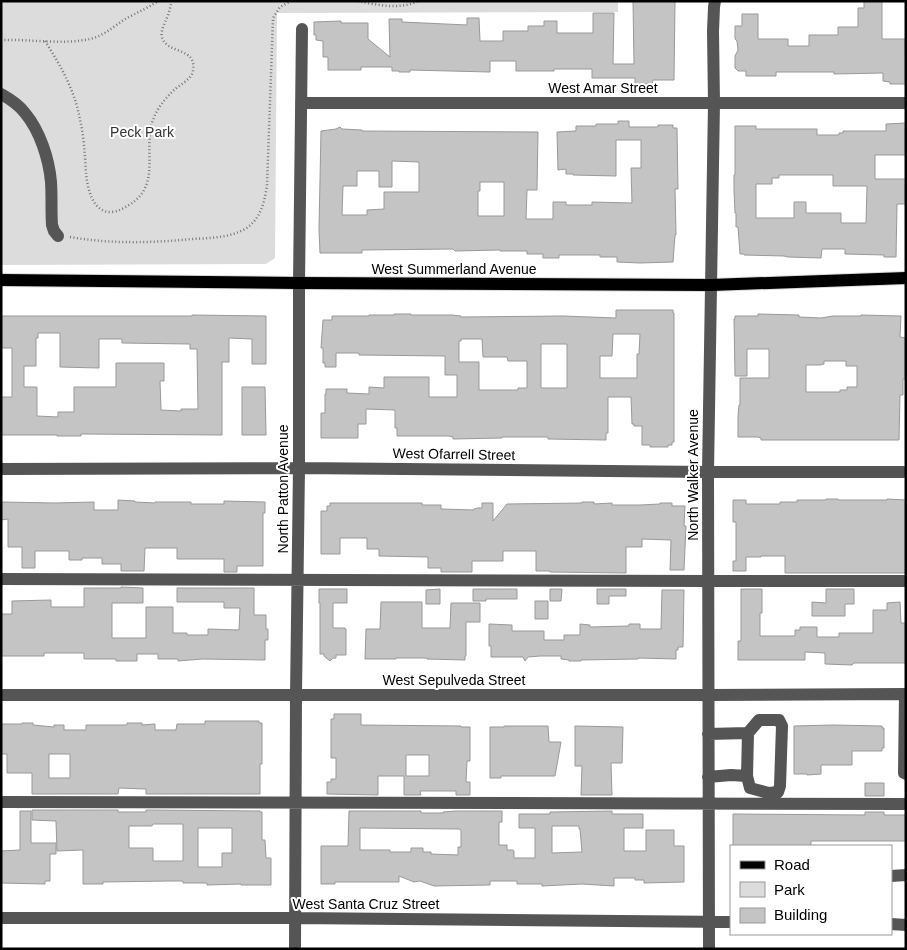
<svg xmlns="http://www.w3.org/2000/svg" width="907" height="950" font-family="Arial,sans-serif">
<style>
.green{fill:#dcdcdc}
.building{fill:#c4c4c4;stroke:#999;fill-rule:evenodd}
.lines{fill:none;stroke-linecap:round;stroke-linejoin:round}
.major-casing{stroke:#dbdbdb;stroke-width:14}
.path{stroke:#777;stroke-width:2.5;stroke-dasharray:1 2.5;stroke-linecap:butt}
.minor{stroke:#555;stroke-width:12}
.major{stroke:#000;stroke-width:12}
.labels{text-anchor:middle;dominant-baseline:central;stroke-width:4;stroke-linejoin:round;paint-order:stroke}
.street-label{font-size:14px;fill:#000;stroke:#fff}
.park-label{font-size:14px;fill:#333;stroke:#fff}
</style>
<rect width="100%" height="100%" fill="#fff"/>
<path class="green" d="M1,1H618V12L277,13L275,258L266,264L1,265Z"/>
<path class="building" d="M633,1H675L674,80H653L652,84H635V78H592V69H554V71H516V61H490V72L410,70V72H399V71H392V67H361V70H328V57H323V41L316,40V35H314V22L341,21V23H368V39L390,57L389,19H402V22L467,25V18H479L480,41H503V31H528V26H544V21H557V33H593V13H614L613,64H634Z
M866,1H882V39H905L906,84H890V82L883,81V73L834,74V72H776V76H746V71H738L735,68V56L738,50L737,41L735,39V26H742V14H758V39H788V46H809V35H838V27H858V8H864V2Z
M618,121H629V127H658V125H673V128H677L678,189H675L676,235H675L673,262L640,263L617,262V257H600V255H559V258H543V254H527V251H500V250L455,251L453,249L362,250V253H320L319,229L321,131L336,129L340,127L342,129L362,130V131L538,132L537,190H527L526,219H553V202H566V205H592V202L632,203L631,168H641V140H616V176L573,175V174H566V169L558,170L557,132L576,131V126H596V124H618ZM392,161L419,162V192H384V209L367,210V215H342L343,186H357V171H379V187H392ZM480,182H504V216H478V191H480Z
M906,123V155H875V179H906V204H897L896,257H884V255L845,254V249H822L821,258L788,257L784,256L744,255V254H740L738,227H736V213H735L734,190V175H735V126H756V129H817V135H839V133H843V131H886V124ZM779,175H833V186H867L866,223H841V213H806V202H794V218H756V184H772V178H779Z
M616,310H673V313H674V442H672V445H668V447H650V445H642V426H634V424H632L631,397H608V433H606V440L548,439V437H502V438L453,439V437L449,436H397V428H395V410L366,409V424H358V438H321V413H325V394H326V389H347V393L369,394V387L384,388V377H429V397H457V375H445V356L359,355V353H336V367H325V363H323V348H321L323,320H332V316H369V315H394V314H411V315H452L461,316V317L563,316L616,318ZM613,334H640L639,354H637V378H600V356H612ZM461,339H482L483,357H507L508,361H527V388H518V390H479V362H459V341H461ZM541,344H567V388H541Z
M758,314L799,315V317L821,318L833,316H861V315L901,316L900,337L906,338V379H903V395H900L899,440H761V438L758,437H738V416L739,405H740V378H769V349H747V376H735L734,319H735V316H758ZM824,361H846V366H857V387H847V390H840V392H806V365H820L824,364Z
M192,315L266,316V364H252V339L229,338V362H222V435L81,434V436H57V435H1V397H12V348H1V316H192ZM38,333H60V367L99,368V339H122V343L190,344V349H197L198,409H181V411L161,410L160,381H164V363H116V387H74V412H58V417L37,416V387H24V366H36V338H38Z
M242,387H265L266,435H242Z
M826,499H838V500H887V499L906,500V573H785V556H761V557H746V571H733V561H736V522H733V500H746V504H780V502H797V500H826Z
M118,500L135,501V502L155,503V502H191V504H224V501L265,502V513H263V566H237V572H224V559H177V548H145L144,571H121V564H102V558H82V560H69V551H35V568H22V547H8V519L1,520V503L3,502L54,503L94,502V510H118Z
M582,502H594V504L612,503V505H640L660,504V503H672V506H685L684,526H686L684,570H670L671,540L642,539V547H626V573L550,572V571H536V551H503V561H472V572H441V568H428V557L379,556V549H367V538H340V554H321V511H327V506H330V503H422V505H441V509L474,510V509L477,508H482V503H493V521L507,504L582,503Z
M121,587L143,588V603H112V638H146V607H173V633H187V635H208V629L239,630L240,608H224V602H177V588H254V615H266V629H268V640H265V660L202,659L178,661V659H158V654H137V661H116V659H84V653H44V656H1V614H12V601L51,600V607H84V588H121Z
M319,589H347V603H333V628H345V629H346V655H336V658H333L330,661L324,656V654H320V603H319Z
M440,589V604H426V590Z
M473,589H517V599H486V601H473Z
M550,589H562L561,601H550Z
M597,589H626V596H609V604H597Z
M741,589H762V613H760V636H795V630H800V627H817V637H839V633H873V610H887V603L900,602L901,623H906V663H854L852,665L825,664V653L805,652V660H738V641H741Z
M826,589H854V604H845V616H812V602L826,603Z
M662,590H684L683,647H678V650H676V659L638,658V659L581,660V661H569V660L561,659V656H540L528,657L525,661L523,657H491V646H489V624L512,625V631H544V640H564V635H580V624L590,625V627L629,626V624H640V629H661Z
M535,601H548V619H535Z
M381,602H422V628H450L451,603H480V622H466V656H465V660L427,659V658H396V659H365L366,629H380Z
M334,714H361V725L461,726V727H470V761H467L466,782H470V795H456V791H420L421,795H404V776H378V795L327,794V782H331V779H336V758H331V719H334ZM406,755H429V776H406Z
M205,721H259V723H262V764H260V794H146V789L119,788L118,794H32V773H7V754H1V724H22V723H33V725L54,727V725H64V730H86V725H127V723H142V725L155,724V730H176L177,724H205ZM49,754H70V778H49Z
M833,725L882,726V728H884V748H882V751H852V765H821V774L807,775V774H794V726Z
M504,726H548L549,742H561L555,776H501V778H490V727H504Z
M575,726L623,727L622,763H611L612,795H581L582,766H575Z
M865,783H884V796H865Z
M32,810H118V812H146V810L260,811V812H262V840H265L266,858H271V885H241V884L207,885V883H183V881H169L103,882V884H83V850L57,851L56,821L32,820ZM153,824H183V861H153V848H129V826H152ZM198,828H232V853H222V867H198Z
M20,811H31V843H56V854H50V881H45V884L1,883V851L20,850Z
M349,811H421V813H443V812L456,811H502V822H499V845H507V850H513L514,851V858H535V828H519V814H550V812L612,811V814H643V828H624V851H646V830H674V846H684V882L644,883V880H635V878H614V886L582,884L542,886V884H517V881H490V885L434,886L420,881L414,882L399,876V882H335V884H321V846H348ZM552,826H579V829H580L582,852L552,853ZM360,828L459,829L461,830V847H458V855L431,854V852H423V848H411V852H390V850H360Z
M865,812H884V815H906V841H811V846H733V814L865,815Z"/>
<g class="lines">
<defs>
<path id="major" d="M1,280L299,283L711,285L906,278"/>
</defs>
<use href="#major" class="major-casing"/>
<path class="path" d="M358,1C377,5 400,10 418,1
M1,40C30,39 63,45 90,39C104,36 115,25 127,18C138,12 148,8 158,1
M45,41C61,66 75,91 80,120C83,132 84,145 85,157C86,173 86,188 94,202C98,208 104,213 112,212C119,211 124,208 129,205C164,184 140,146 155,115C159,106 166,98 173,91C180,84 192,80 193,70C197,47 166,54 162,37C160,29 167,20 169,12C170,9 171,5 171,1
M70,237C111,244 151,243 192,239C210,238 229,238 245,229C261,219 264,203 267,186L273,18L280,7L291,1"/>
<path class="minor" d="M1,94C10,99 19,105 25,113C40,131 49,159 51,182C52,196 51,211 52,225L54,231L58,236
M301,103H906
M1,469L299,468L708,472H906
M1,579L708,581H906
M905,694L904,773L906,774
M1,695H708L906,694
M759,720H779L782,726L780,786L778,792L769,793L750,788L747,776L748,733Z
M708,734L748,733
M708,777L731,775L747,776
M1,802L906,804
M891,876L906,875
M1,918H295L731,922
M891,924L906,925
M295,949L296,695L299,468V283L302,29
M709,949L708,472L714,103L713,31L714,7L715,1"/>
<use href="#major" class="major"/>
</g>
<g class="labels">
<g class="street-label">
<text x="603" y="88">West Amar Street</text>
<text x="454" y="269">West Summerland Avenue</text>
<text transform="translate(454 454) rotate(1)">West Ofarrell Street</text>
<text transform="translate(693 475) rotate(-90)">North Walker Avenue</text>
<text transform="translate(283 489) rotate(-90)">North Patton Avenue</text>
<text x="454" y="680">West Sepulveda Street</text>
<text x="366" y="904">West Santa Cruz Street</text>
</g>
<g class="park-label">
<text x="142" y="132">Peck Park</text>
</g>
</g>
<rect width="907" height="950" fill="none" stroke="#000000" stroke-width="5"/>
<rect x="730" y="845" width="162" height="90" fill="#ffffff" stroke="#999999"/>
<rect x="740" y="861" width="25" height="8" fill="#000000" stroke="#999999"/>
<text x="774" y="870" font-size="15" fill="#000000">Road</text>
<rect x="740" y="882" width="25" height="15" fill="#dcdcdc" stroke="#999999"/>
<text x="774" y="895" font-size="15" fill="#000000">Park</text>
<rect x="740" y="908" width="25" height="15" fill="#c4c4c4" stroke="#999999"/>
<text x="774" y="920" font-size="15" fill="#000000">Building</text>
</svg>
